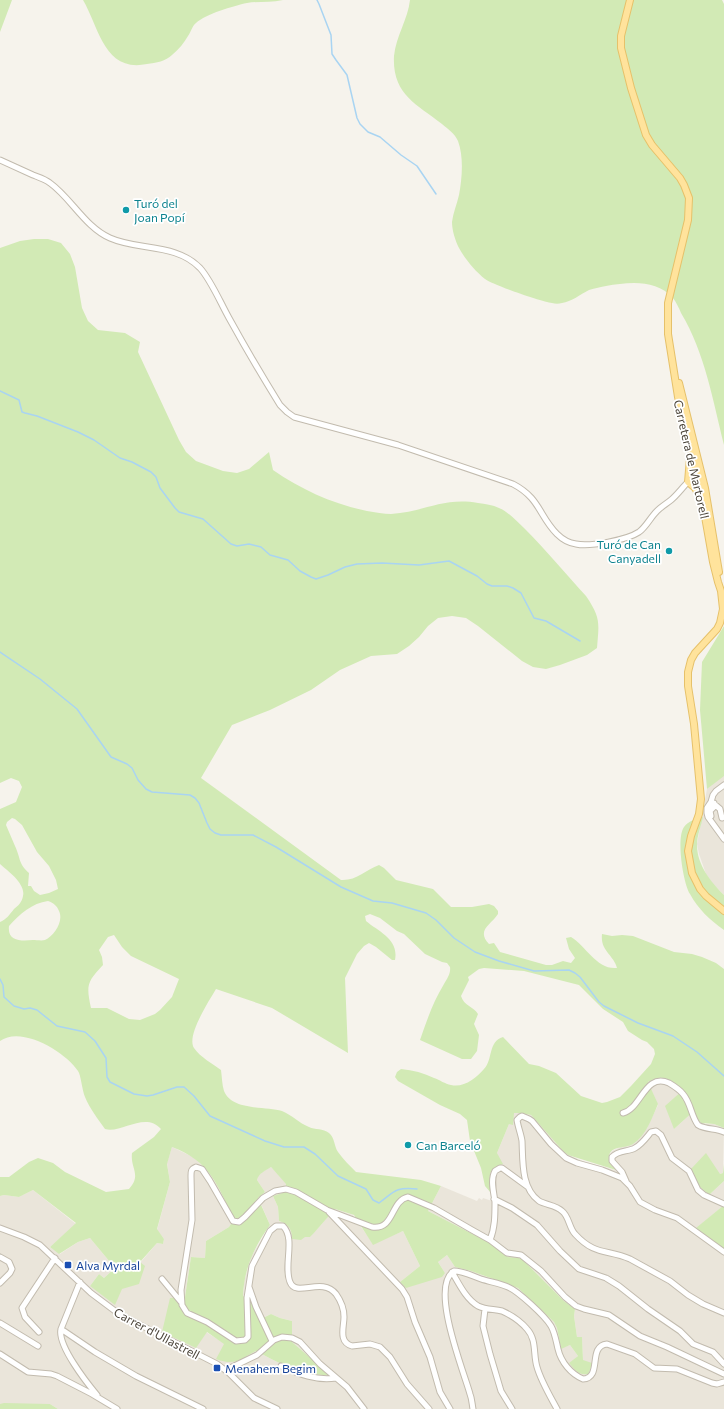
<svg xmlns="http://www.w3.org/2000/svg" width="724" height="1409" font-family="Commissioner,sans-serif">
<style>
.residential{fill:#eae5da}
.green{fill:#d2eab5;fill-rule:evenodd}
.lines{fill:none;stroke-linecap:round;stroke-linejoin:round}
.stream{stroke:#a9d4f2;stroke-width:1.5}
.minor-casing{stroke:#c2bbae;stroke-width:7}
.major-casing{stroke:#e6c16a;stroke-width:8}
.minor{stroke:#fff;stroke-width:5}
.major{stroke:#ffe39c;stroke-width:6}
.culture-dot{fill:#0f9aa8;stroke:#fff;stroke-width:1.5}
.transit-dot{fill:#1a4fb4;stroke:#fff;stroke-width:1.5}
.labels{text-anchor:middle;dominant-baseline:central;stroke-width:3.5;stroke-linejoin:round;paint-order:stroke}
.culture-label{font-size:12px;fill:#0d838f;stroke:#fff;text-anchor:start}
.street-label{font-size:12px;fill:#4b4439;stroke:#fff}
.transit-label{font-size:12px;fill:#164399;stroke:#fff;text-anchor:start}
</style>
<rect width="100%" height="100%" fill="#f6f3ec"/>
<path class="residential" d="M722,776H724V895L712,883L706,874L699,854L697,844L707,789Z
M654,1078L668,1079L683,1090L674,1129L694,1111L705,1124H714L724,1128L723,1173L720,1174L691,1170L699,1186L709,1195L724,1181V1205L697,1228L724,1249V1409H58L50,1404H0V1196L4,1195L19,1197L33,1190L76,1224L50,1247L60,1254L78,1242L90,1238L115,1268L104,1278L99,1274L90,1286L122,1289L140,1263L157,1243L163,1244L164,1239L157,1230L170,1182L167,1163L172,1147L193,1157L207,1170L217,1185L234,1219L229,1227L206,1241L205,1258L191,1257L185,1297L206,1332L246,1357L256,1351L275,1361L313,1374L329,1375L292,1342V1321L280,1318L271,1314L259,1320L250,1298L243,1296L244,1282L251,1257L270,1225L258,1197L265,1192L257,1180L258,1176L262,1172L271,1167L286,1183L285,1192L273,1196L278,1207L279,1221L287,1224L292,1233L305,1237H310L335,1209L353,1215L373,1244L403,1231L420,1266L400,1282L445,1273L438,1262L447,1255L455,1267L471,1271L518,1288L554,1322L557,1328L561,1348L570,1345L578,1356L569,1364L583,1361L582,1337H577L574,1316L575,1309L564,1301L523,1260L508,1257L488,1242L428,1211L441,1186L477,1201L479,1198L482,1200L483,1198L492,1201L490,1176L491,1171L493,1168L500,1165L497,1153L509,1124H513V1113H521L531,1115L563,1151L568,1155L583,1161L615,1170L609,1162V1155L612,1151L621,1147L647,1128L658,1105L648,1082Z"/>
<path class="green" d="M0,0H12L0,32Z
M83,0H283C271,3 259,1 247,3C233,6 206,14 196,23C192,26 191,32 188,36C184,43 179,49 172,55C166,61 156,63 147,64C104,73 99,27 83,0Z
M410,0H722L724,4V445C713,401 705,353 681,313C679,308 676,302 673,298C656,279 629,282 606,286C601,287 595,288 589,290C581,294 571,302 562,303C559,304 555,304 552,303C542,302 493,285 485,279C475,271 465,259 459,248C455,240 452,230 452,222C453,213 457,204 459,195C462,179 464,157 458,141C455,134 448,129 442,124C416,104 392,94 394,56C396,36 408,19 410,0Z
M34,239H48L61,243L70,254L75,267L82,308L88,321L98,330L125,333L140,342L138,352L179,440L186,452L196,461L223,471L237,473L249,469L269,452L273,470C302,490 333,504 367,511C375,512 384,514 391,514C424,512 443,497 478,503C485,504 493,505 499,508C509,512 517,522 525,529C546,550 566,574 586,596C601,618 599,623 597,648L587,655L560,665L546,669L533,667L522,661L478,626L466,618L452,616L438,618L428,626L419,637L409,646L397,654L371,656L340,670L311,690L270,710L232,725L201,778L341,880C356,881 366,870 379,865L384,868L396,880L433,889L451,907H472L489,904L494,906L498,911V914C491,925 476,930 489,944L494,943L500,952L546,965H552L563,961L571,963L575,958L569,949L566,938L571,937C586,946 597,970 617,968C614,955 600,951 602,934L612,936L622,935L633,936L674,952L692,954L702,957L716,963L724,969V1128L714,1124L701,1123L697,1118L694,1111L674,1129L665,1106L683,1090C672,1079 662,1073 648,1082L658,1104C652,1118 646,1136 633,1144C622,1150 607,1144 609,1162L616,1170L568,1155L563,1151L531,1115L521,1113H514L513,1125L509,1124L497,1153L503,1164C500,1165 496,1166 494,1168C487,1173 491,1185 491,1193L485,1186L481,1168L470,1141L467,1120L460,1114L440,1105L398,1081L395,1077L397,1072L401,1069C413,1070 424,1073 434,1078C440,1080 445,1084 451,1085C464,1088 476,1078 484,1069C493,1060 488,1041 503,1037L529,1064L539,1066L556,1073L581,1096L602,1103L607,1102L620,1097L631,1086L651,1064L655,1054L654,1049L647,1042L642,1040L628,1031L623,1022L603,1009L579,985L524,971L484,968L479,969L468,977L469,980L461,996C464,1006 473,1006 478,1014L474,1024L479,1035L477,1051L471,1059H462L420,1040C427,1020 433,1002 444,984C447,979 451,973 450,967L447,963L442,962L425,954L404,934L397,931L380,918L370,914L365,916L366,921C379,932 399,939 395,960H392L376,947L369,943L364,946L357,954L345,978L348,1053L272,1008L216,989C209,1001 186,1036 194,1048C200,1057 213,1064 221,1070C222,1077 222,1085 224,1091C232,1111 266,1106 282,1111C292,1115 299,1123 309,1127C315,1130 323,1128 329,1133C335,1138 334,1146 338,1152C343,1159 350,1166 356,1172L421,1180L441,1186L428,1211L488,1242L508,1257L519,1258L523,1260L564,1301L575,1309L574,1316L577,1337H582L583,1360L592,1363L590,1370L588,1374C579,1376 574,1369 569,1363L578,1356L570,1345L561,1349L557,1328L554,1322L518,1288L471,1271L455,1267L447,1255L438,1262L445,1273L442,1277L406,1288L400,1282L420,1266L403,1231L373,1245L354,1215L335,1209L313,1234L310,1237H305L301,1240L292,1239C292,1230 289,1224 279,1221L278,1207L273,1196L285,1192L286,1184L271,1167C265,1171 259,1173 257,1180L265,1192L258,1198L270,1225C254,1247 244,1269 243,1296L250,1298L259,1320L271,1314L280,1318L292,1321V1342L330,1375C305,1376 278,1363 256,1351C239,1360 235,1366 216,1359L224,1344L207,1332L196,1348L162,1332L170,1298L185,1297L191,1257L205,1258L206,1241L229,1227L234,1219C217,1185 210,1161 172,1147L167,1164L170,1182L157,1229L164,1239L163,1244L157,1243L140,1262L145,1266L139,1284L122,1289L115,1305L90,1286L99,1274L104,1278L115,1268L90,1238L78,1242L59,1254L50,1247L76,1223L33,1190L19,1197L4,1195L0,1196V1177H9L29,1162L38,1158L53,1163L65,1172L106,1192L129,1189C142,1175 130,1168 132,1153L154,1137L161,1129C145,1111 121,1134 105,1129C98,1119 90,1109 85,1097C82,1090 81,1075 78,1071C66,1052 21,1025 0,1041V922C6,920 10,914 14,909C18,906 22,902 23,896C26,884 8,871 0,864V809L16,802L22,787L19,781L11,778L0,783V248L20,241ZM12,818L15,819L22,825L37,852L49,866L56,880L58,889L49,893L40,895L34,891L31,886H28L29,873C18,863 21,859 15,846C12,839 9,832 6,825L7,822ZM48,901C54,903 57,906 59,911C64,921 54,936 45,940C42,941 36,940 33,940C22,941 7,942 9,926C20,914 32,903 48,901ZM114,935L122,947L131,956L179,979L172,997L160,1010L155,1014L140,1020L129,1019L107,1008H91C86,985 87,982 103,965L102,957L99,950L108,937Z
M724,626V776L707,789L700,710L702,662Z
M703,817C701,826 697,836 697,845C697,865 711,882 724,895V930C710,920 698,909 690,894C683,883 676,838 684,827C688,821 696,819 703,817Z
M706,1153L720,1174L723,1173L724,1164V1181L709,1195L699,1186L691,1169Z
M724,1205V1249L696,1228Z
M4,1403L50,1404L58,1409H0V1404Z"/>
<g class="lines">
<path class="stream" d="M317,0L319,4L331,35L332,54L336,60L347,75L357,118L360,124L368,132L380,137L401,155L417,166L436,194
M0,391L19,400L22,412L25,413L37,416L78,432L94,440L120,458L132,462L151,472L156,477L160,488L175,508L179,512L203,519L231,544L237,546L249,544L261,547L270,555L288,560L300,571L311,577L316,579L328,575L345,567L357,564L382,563L419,565L449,561L477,576L487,584L492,586H507L513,588L521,593L534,618L546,621L580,641
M0,652L40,679L77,709L111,757L127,764L132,768L138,780L146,789L152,792L190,795L195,798L199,803L207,823L210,829L215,833L221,835H253L276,847L341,887L373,901L392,903L426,913L436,920L454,938L475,952L499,961L534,971L569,970L575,973L580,977L599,1002L604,1006L638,1023L673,1036L697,1052L724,1076
M0,979L3,985L4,997L14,1006L24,1009L30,1008L37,1010L57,1026L85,1032L95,1041L106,1058L107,1077L110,1082L134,1094L147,1096L153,1095L177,1087H184L194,1096L210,1116L265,1141L284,1147H304L315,1154L338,1176L366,1189L373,1200L379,1203C395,1191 395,1187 417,1189"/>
<defs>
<path id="minor" d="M0,160C11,165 22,170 33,175C38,177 45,179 50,183C71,198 85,227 110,238C139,251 176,243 200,268C211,280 221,304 229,318C245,347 262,376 280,405L287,412L294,417L398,445L513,484C540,498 539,516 557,534C562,539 569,543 576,544C590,547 627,540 639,532C646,527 650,518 657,511C661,507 666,504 671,500C677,495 682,488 688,482
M724,785L716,791L713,795L711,802L707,808V813L708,817L724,839
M713,803L720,809L722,818
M711,816L710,811L714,807V803
M623,1113C641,1109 645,1072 669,1083C674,1086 680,1090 683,1094C691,1103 691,1116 698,1125C706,1130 716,1128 724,1132
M626,1181L622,1172L612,1161V1157C618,1150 628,1152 635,1148C642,1144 646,1138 651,1132L656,1131L661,1135L672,1158L689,1171L698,1190L704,1195L724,1204
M494,1199L512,1208L537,1225L560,1251L579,1269L606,1278L619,1286L648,1309L680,1331L693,1344L713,1352L724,1364
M329,1212L402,1289L407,1297L415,1322L430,1357L440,1392L450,1409
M0,1228L24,1237L40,1245L91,1293L119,1314L217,1364L229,1373L254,1398L277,1409
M490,1240C495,1228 495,1215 495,1202C494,1193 490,1180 495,1171L500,1168H502L528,1187
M724,1252L677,1218L655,1210L640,1202L630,1186L622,1178L602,1170L577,1163L566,1158L551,1144L532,1121L529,1119L522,1116L520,1117L517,1120C518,1127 521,1134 522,1141C523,1161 521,1188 539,1201C546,1205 556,1205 562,1211C569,1216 569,1228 575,1234C595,1256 607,1249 630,1259L670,1281L688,1295L703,1304L724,1313
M0,1257L9,1262L12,1269L10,1273L0,1283
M452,1272C459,1284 466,1299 478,1306C486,1310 494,1309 502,1311C511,1315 521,1322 527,1329C537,1340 533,1354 537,1367C541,1381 550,1396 557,1409
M162,1279L181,1302
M80,1282L61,1329L95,1352L136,1376L203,1409
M249,1287L256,1307L272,1341
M485,1309L483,1326L490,1354L501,1391L512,1409
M0,1323L38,1346
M61,1329C57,1345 87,1383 97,1395
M39,1332L25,1317L22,1308L55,1258
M0,1354L28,1372L51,1374L57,1376L92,1394L117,1409
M281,1366C299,1374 316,1381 336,1378
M226,1370L257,1355L274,1340L282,1337L292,1338L300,1342L320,1364L347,1387L364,1409
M429,1409L407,1384L390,1357L380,1347L370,1344L352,1346C338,1342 344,1327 344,1317C344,1309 341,1301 336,1294C322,1276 296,1298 290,1282C283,1266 296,1239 283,1226H276L270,1231L252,1266L247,1298L248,1333V1337L245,1340L236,1341L207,1322L187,1313L182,1305L181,1290L192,1220L191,1176C191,1171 191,1169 196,1167L202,1169L210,1181L233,1221L239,1222L245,1217L263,1198L275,1191L286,1189L296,1192L327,1210L372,1227C395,1230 390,1201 408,1197L434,1208L472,1230L490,1240L507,1253L521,1255L541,1271L565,1297L576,1306L584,1309L609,1315L640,1336L667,1347L724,1374
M473,1409C472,1404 472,1399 470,1394C464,1372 429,1286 454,1271C464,1271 472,1276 481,1279C490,1282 499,1283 508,1287C518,1291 545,1316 551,1326C555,1333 556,1341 558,1349C561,1362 571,1374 583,1379C603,1378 587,1346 607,1344L635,1354L654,1368L677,1369L712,1383L717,1384L724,1382"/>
<path id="major" d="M630,0L621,36V48L631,88L646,135L652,145L680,178L684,185L689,198L688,220L668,303V334L678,397L698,477L713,562L718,582L721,591L723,609L720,623L717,629L695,653L691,660L688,672V686L694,724L701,799L699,814L691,836L688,851L692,873L700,889L706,896L724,911
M679,383L705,488L719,572
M690,458L688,482L695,488L699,495"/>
</defs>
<use href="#minor" class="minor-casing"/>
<use href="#major" class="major-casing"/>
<use href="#minor" class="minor"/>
<use href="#major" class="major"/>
</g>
<g class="culture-dot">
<circle cx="126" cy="210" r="4"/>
<circle cx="669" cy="551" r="4"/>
<circle cx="408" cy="1145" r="4"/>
</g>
<g class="transit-dot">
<rect x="64" y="1261" width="8" height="8" rx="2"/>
<rect x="213" y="1364" width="8" height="8" rx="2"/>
</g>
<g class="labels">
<g class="culture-label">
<text x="134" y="203">Turó del<tspan x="134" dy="14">Joan Popí</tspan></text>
<text x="661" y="544" text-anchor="end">Turó de Can<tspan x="661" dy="14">Canyadell</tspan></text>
<text x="416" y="1145">Can Barceló</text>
</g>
<g class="street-label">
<text transform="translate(692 459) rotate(77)">Carretera de Martorell</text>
<text transform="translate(157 1333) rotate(28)">Carrer d'Ullastrell</text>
</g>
<g class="transit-label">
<text x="76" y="1265">Alva Myrdal</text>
<text x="225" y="1368">Menahem Begim</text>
</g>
</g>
</svg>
